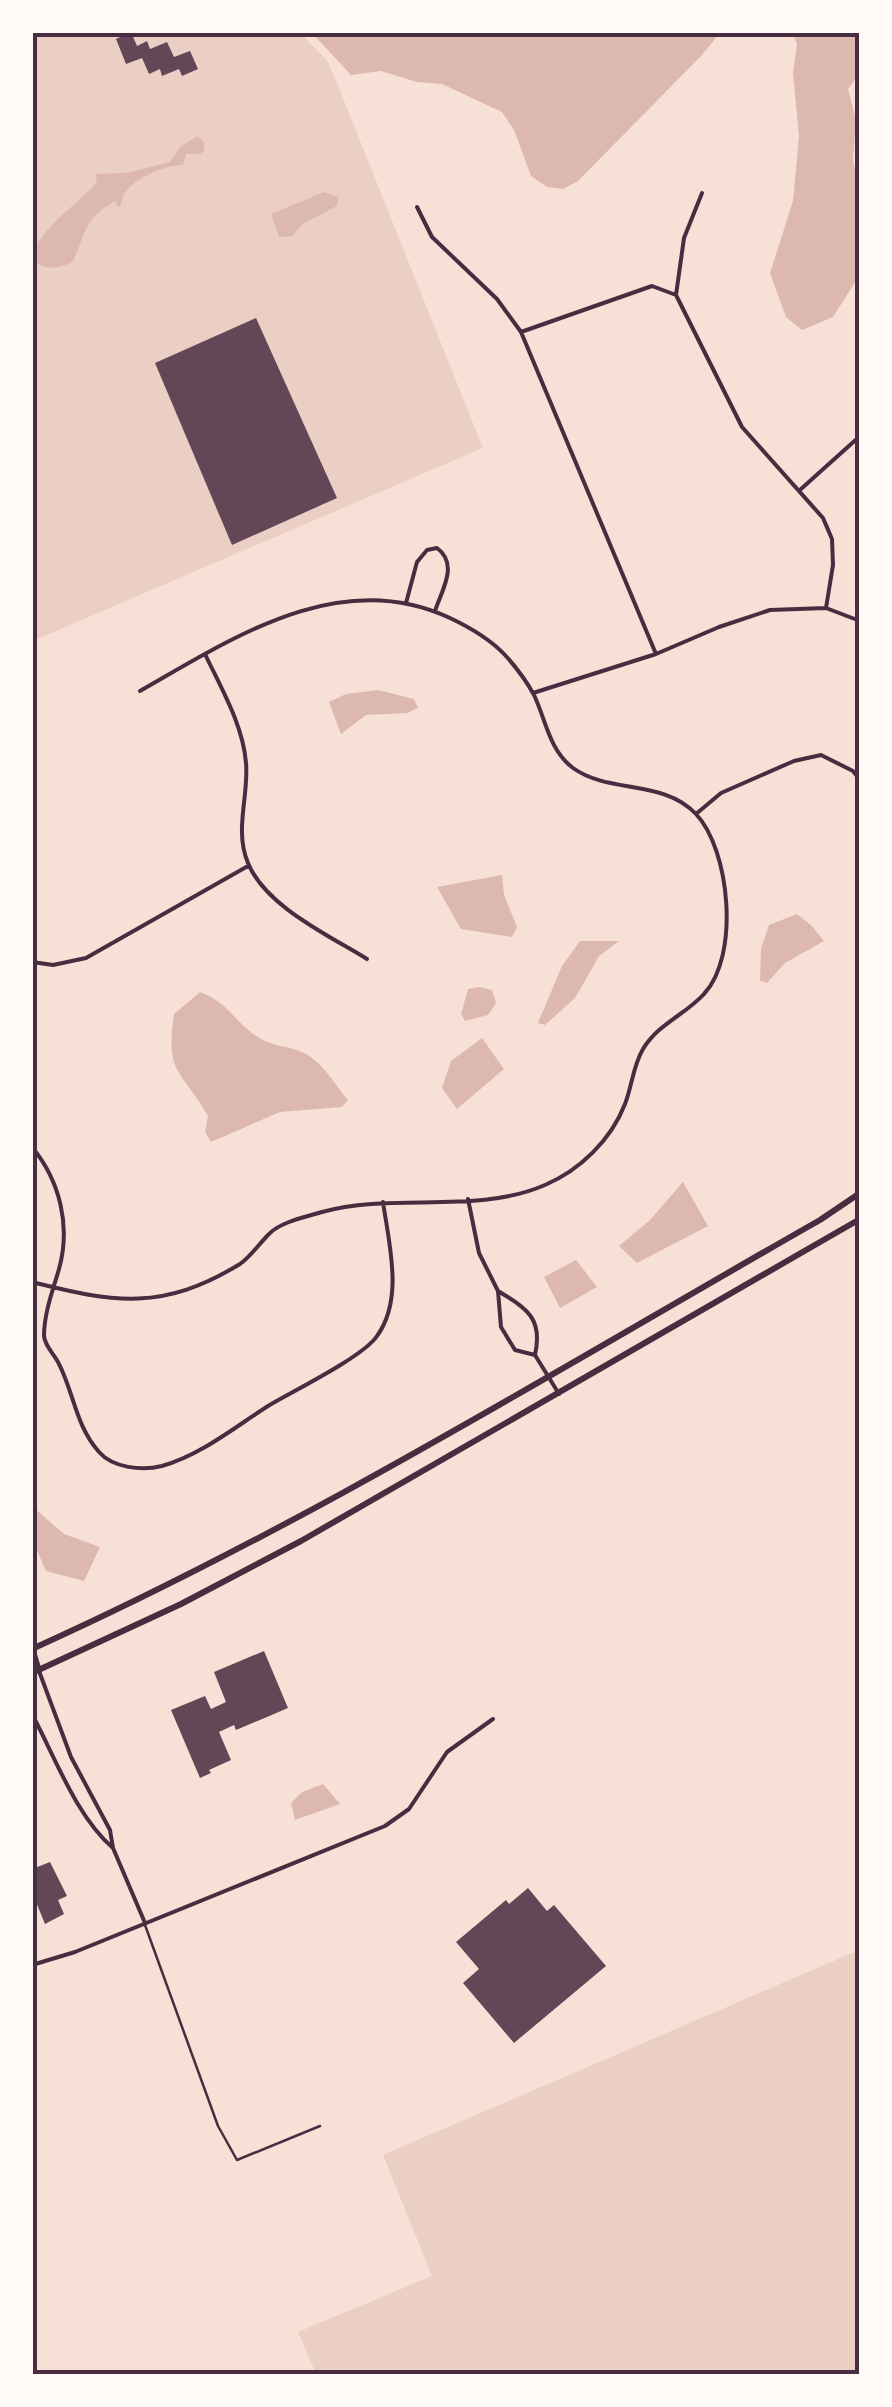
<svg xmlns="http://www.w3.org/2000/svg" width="892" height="2407" font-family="Figtree,sans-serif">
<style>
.green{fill:#ebcfc5}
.water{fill:#dcb8b0}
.building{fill:#644757}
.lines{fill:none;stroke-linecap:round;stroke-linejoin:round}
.service{stroke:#4a2c40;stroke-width:2.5}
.minor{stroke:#4a2c40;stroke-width:4}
.secondary{stroke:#4a2c40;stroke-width:6}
.neatline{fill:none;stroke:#4a2c40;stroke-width:4}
</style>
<rect width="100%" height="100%" fill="#f7e1d7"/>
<path class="green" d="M33,33H300L327,60L337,83L483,448L33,641Z
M859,1950V2374H316L298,2332L432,2276L383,2155Z"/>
<path class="water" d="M312,33H720L701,56L578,181L563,189L547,187L531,176L514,130L502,112L442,84L417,82L381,71L351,75Z
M793,33H860L859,74L848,89L856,120L853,161L859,183V276L833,317L802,330L786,317L770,273L793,201L799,136L793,73L797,44Z
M198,136L204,142V151L200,154H186L183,165C167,164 133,179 125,193C122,197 122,203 119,208L115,201C82,221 88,229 73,261C61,269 44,271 33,260C34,231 79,204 97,182L95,174L126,173L170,162L181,146Z
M324,192L338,197L337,206L304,223L292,236L279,237L271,214Z
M378,690L414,699L418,708L407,713L366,715L341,734L329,702L346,694Z
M502,875L504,895L517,927L512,937L461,929L437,887Z
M797,914L812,926L824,941L785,963L767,983L760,981L761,949L769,925Z
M580,941H619L599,956L575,998L545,1025L538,1023L562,966Z
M479,987L492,990L496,1003L488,1015L465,1021L461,1014L468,989Z
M200,992C230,1003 235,1024 261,1039C275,1047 292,1046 306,1054C324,1064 335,1085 348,1100L342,1107L280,1112L211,1142L205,1132L208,1116C181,1069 165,1075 174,1014Z
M482,1038L504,1069L457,1109L442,1088L451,1061Z
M683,1182L708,1226L637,1263L619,1246L650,1220Z
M576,1260L597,1287L560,1308L544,1277Z
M33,1507L64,1534L100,1547L84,1581L46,1571L33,1541Z
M323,1784L340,1804L295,1820L291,1803L302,1792Z"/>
<path class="building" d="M131,32L137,46L147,41L150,49L167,42L174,57L190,51L198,69L182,76L179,69L162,76L160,69L149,74L142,58L126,64L116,39Z
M256,318L337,498L232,545L155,363Z
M264,1651L288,1708L236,1730L234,1725L219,1732L231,1760L209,1770L211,1773L200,1778L171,1710L205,1696L211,1709L226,1702L214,1672Z
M50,1862L67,1896L58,1900L64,1914L45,1924L36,1902L32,1904V1869Z
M528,1888L547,1911L554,1905L606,1966L514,2043L463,1983L479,1969L456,1942L506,1900L509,1904Z"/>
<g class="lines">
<path class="service" d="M145,1925L218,2126L237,2160L320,2126"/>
<path class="minor" d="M417,207L432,237L497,299L521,332L656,654
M676,295L684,238L702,193
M521,332L652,286L676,295L742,427L823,518L832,539L833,565L826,608
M801,489L860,436
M406,603L417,562L427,550L437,548C459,564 442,590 435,611
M205,654C221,688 243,725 246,763C249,796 234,830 248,863C265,906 330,936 367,959
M533,693L656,654L719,627L770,610L826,608L860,621
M696,814L721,793L794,761L821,755L853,771L860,780
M32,962L53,965L86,958L248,866
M32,1147C60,1181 71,1226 59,1269C53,1290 44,1313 44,1336C45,1346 53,1353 58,1362C74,1392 75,1425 99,1452C113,1468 142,1471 162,1466C201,1455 235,1427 268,1406C293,1391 363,1357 377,1336C404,1299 389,1244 383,1202
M468,1199L479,1253L498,1291L501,1327L515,1350L535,1355C543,1319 528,1309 498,1291
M32,1282C115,1303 163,1311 240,1264C251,1256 259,1244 269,1234C280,1222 306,1217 322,1212C393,1192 476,1215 545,1185C580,1170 611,1140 625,1104C632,1086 633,1066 643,1049C659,1023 685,1015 704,994C740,956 730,850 696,814C663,779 609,794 573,768C549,750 546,720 534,695C527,682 515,666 505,655C490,639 469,627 450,618C340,566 233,638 140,691
M535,1355L559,1394
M39,1671L71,1757L110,1830L113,1848L145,1923
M32,1714C55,1757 76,1816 113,1848
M32,1965L75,1952L385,1826L409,1809L447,1752L493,1719"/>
<path class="secondary" d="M32,1648L39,1671
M32,1649C305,1526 560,1368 820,1220L860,1193
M32,1673L181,1604L301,1541L860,1219"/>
</g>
<rect width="892" height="2407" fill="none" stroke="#fffaf5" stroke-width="70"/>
<rect x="35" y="35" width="822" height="2337" class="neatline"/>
</svg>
